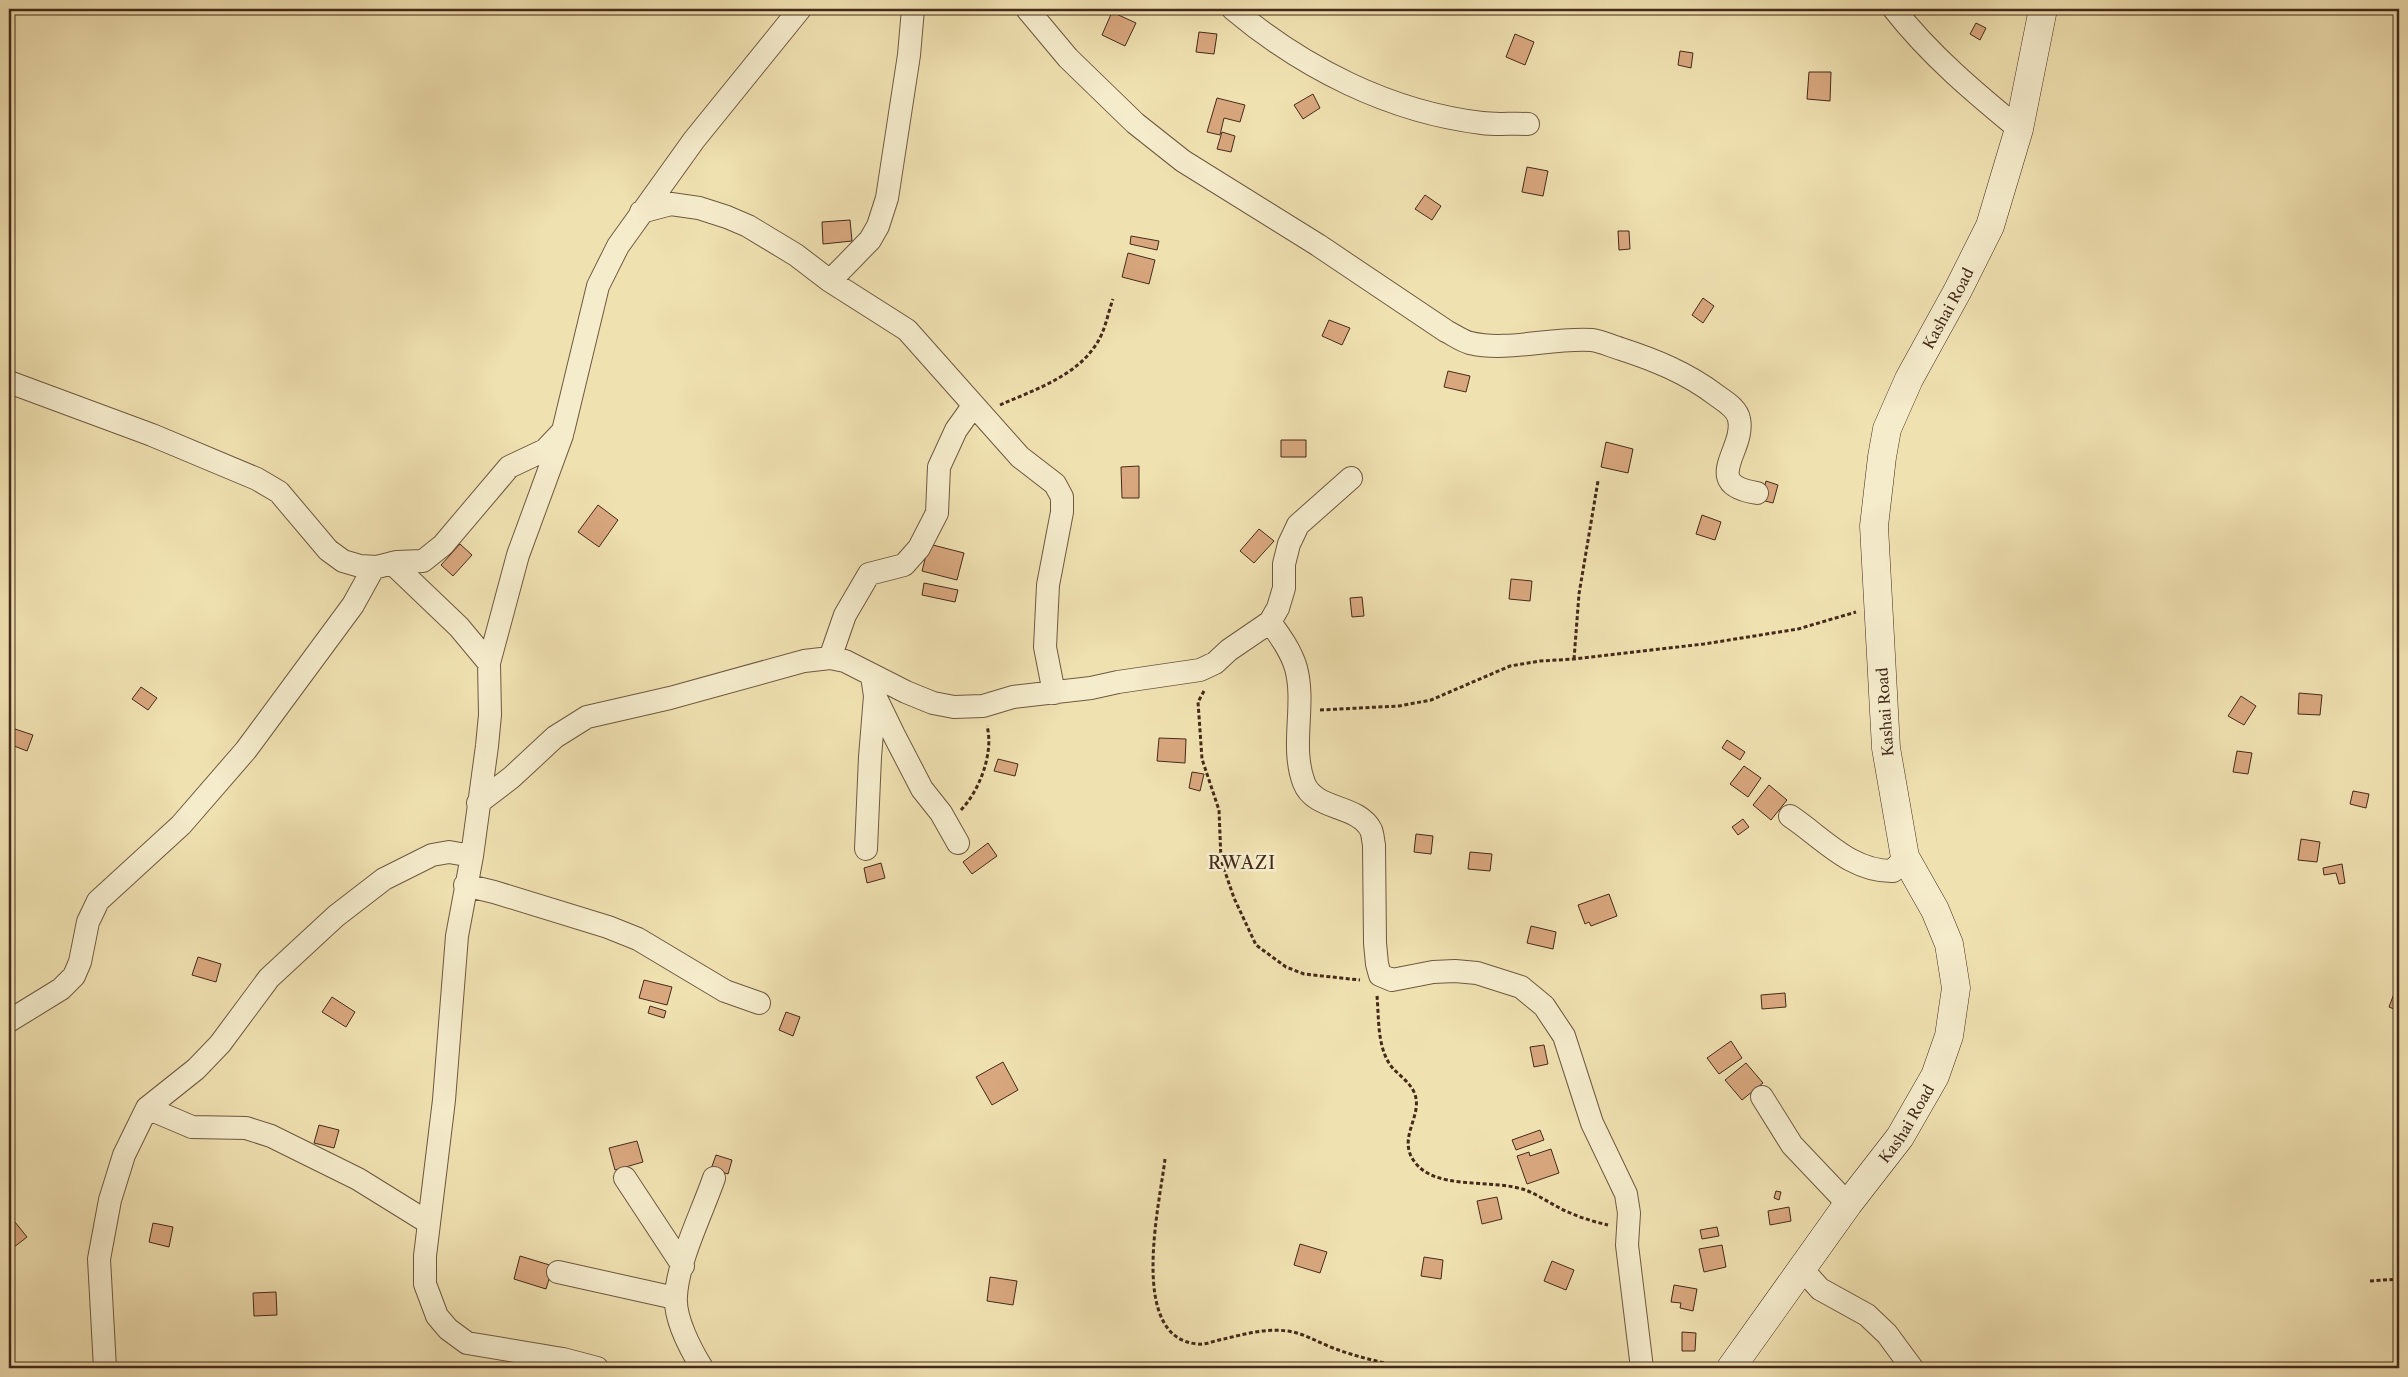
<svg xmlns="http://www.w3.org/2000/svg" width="2408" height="1377" font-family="'Libre Caslon Text',serif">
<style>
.building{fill:#d9a77e;stroke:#442a1b}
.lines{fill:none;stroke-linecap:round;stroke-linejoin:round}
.street-casing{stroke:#6f5840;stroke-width:24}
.secondary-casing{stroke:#442a1b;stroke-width:29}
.path{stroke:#442a1b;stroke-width:3;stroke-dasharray:4 2.5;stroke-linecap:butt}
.street{stroke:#f5eccc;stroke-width:22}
.secondary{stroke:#f5eccc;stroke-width:28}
.labels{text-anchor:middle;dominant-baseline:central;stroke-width:5;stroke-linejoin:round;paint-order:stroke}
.street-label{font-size:15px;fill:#442a1b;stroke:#f5eccc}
.quarter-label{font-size:18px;letter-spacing:1px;fill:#442a1b;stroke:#f5eccc}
</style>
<rect width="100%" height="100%" fill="#f0e1b1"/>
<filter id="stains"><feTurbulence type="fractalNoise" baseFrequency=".004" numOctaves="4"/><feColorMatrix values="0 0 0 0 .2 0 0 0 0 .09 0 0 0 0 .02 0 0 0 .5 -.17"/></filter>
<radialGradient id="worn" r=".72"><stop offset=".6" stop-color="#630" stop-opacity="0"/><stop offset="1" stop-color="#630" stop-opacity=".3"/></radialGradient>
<path class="building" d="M1112,12L1136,23L1125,46L1102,35Z
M1976,23L1986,28L1980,40L1970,34Z
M1199,32L1217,34L1214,54L1196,52Z
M1515,34L1534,42L1525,65L1506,57Z
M1680,51L1693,53L1691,68L1678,65Z
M1809,72H1831L1830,101L1807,99Z
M1313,94L1320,108L1303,119L1294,105Z
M1217,98L1245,105L1240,122L1224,118L1220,135L1207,132Z
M1222,132L1235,136L1231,152L1217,149Z
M1527,167L1548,171L1543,196L1522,192Z
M1425,195L1441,206L1432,220L1415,209Z
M850,220L852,241L823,244L822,222Z
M1618,231H1629L1630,249L1619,250Z
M1131,236L1159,241L1157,250L1130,244Z
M1128,253L1155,260L1149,284L1122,277Z
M1703,298L1714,306L1703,323L1692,315Z
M1329,320L1350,328L1342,345L1322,336Z
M1448,371L1470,376L1466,392L1444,387Z
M1281,440H1306V457H1281Z
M1606,442L1633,449L1628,473L1601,467Z
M1139,466V498H1122L1121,467Z
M1766,481L1778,485L1773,503L1761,500Z
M598,505L618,520L599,547L578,532Z
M1702,515L1721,522L1715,540L1696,534Z
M1259,529L1274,541L1254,563L1240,551Z
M460,544L472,555L453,576L441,565Z
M929,544L964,553L957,580L922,571Z
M1511,579L1532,581L1530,601L1509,599Z
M924,583L958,590L955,602L922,595Z
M1362,597L1364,616L1352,617L1350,598Z
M141,687L157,698L148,710L132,699Z
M2299,693L2322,695L2320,715L2298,714Z
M2241,696L2256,706L2244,725L2228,716Z
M9,727L33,735L27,751L9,744Z
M1159,738L1186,739L1185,763L1157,761Z
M1727,740L1745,752L1740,760L1722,748Z
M2237,751L2252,753L2248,774L2233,772Z
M998,759L1018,764L1015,776L994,771Z
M1744,766L1761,778L1748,797L1730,784Z
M1192,772L1204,774L1200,791L1189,788Z
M1769,785L1787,800L1771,820L1753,805Z
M2353,791L2369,794L2366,808L2350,804Z
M1743,819L1749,827L1738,835L1732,827Z
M1416,834L1433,836L1431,854L1414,852Z
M2301,839L2320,842L2317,862L2298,860Z
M988,843L997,856L972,874L963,862Z
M1470,852L1492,854L1490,871L1468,869Z
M881,863L885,878L867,883L864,868Z
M2342,864L2345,883L2339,884L2336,873L2324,875L2323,868Z
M1609,894L1617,916L1591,926L1589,922L1585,924L1578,905Z
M1531,926L1556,932L1553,949L1527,943Z
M198,957L221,964L216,982L192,975Z
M644,980L672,987L667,1005L639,998Z
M2395,991L2399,993V1011L2389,1007Z
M1785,993L1786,1007L1762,1009L1761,995Z
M332,997L355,1012L346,1027L322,1012Z
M650,1006L666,1011L664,1018L648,1013Z
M786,1012L800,1017L793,1036L779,1030Z
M1731,1041L1742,1058L1719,1074L1707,1058Z
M1544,1045L1548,1064L1534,1067L1530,1047Z
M1003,1062L1018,1090L992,1105L976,1077Z
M1746,1063L1763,1083L1742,1100L1725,1080Z
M319,1125L339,1130L334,1148L314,1143Z
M1540,1130L1544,1140L1516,1150L1512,1140Z
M637,1141L643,1162L615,1170L609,1148Z
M1551,1149L1559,1173L1527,1184L1517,1156L1529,1152L1530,1156Z
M716,1155L732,1160L728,1174L711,1169Z
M1776,1191L1781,1192L1779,1200L1774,1198Z
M1497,1197L1502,1219L1482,1224L1477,1201Z
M1789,1207L1791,1221L1770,1225L1768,1211Z
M15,1222L27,1237L9,1251V1227Z
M153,1223L173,1227L169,1247L149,1242Z
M1717,1227L1719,1236L1702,1239L1700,1230Z
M1300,1244L1327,1252L1320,1273L1294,1265Z
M1722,1245L1726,1267L1704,1272L1699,1249Z
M520,1256L553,1266L546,1289L514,1279Z
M1424,1257L1443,1260L1441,1279L1421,1276Z
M1552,1261L1574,1270L1566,1290L1544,1281Z
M990,1277L1017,1281L1013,1305L987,1301Z
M1674,1285L1697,1289L1693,1311L1680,1308L1681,1303L1671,1302Z
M276,1292L277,1315L254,1316L253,1293Z
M1682,1332L1696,1333L1695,1351H1682Z"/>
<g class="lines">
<defs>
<path id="street" d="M1027,9L1068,58L1135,123L1183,161L1318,245L1446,331C1454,335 1462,341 1470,343C1508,352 1553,337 1592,340C1601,341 1611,346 1621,349C1655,360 1687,373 1716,395C1724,401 1737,408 1739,419C1746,450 1699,484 1757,493
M1233,9C1303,68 1390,112 1482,123C1497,125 1513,123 1528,124
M1894,9C1930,55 1974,92 2019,129
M641,212L671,204L699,208L727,217L748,226L796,255L830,281L907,330L1020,457L1055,484L1062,497V512L1048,585L1045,647L1054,693
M830,281L870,240L878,226L887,198L909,55L913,9
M9,382L152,435L257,479L279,492L328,550L343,561L360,566L377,567L397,562L423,561L443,545L509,467L545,450L563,431L598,286L618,246L694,140L800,9
M562,435L518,555L489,663L490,715L487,746L472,856L457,936L444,1100L425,1256V1284L437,1316L448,1329L467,1343L563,1359L597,1368
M392,563L459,627L489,663
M1270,622C1280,636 1291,651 1296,668C1306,705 1290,746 1304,783C1315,811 1358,804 1371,830C1373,835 1373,841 1374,845L1375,943L1377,964L1380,975L1392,980L1433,972L1455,971L1477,973L1521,987L1544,1006L1564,1036L1592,1123L1626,1194L1629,1213L1627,1245L1642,1368
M830,658L845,615L869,574L904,565L919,548L937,513L939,467L956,430L973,406
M872,676L875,696L894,735L922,789L941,813L958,843
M478,803L512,777L555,737L587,717L670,698L804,661L830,658L845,661L906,692L933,703L954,707L983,706L1013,697L1091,688L1118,682L1200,670L1215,663L1229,650L1270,622L1278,608L1284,588V564L1289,544L1298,525L1351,478
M1790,816C1823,838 1851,872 1893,871L1905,857
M866,849L870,757L875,696
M465,885L494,892L608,927L638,939L725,991L759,1003
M9,1021L61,989L74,976L80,962L88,922L98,901L181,825L246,750L353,605L374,567
M1762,1097L1792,1145L1848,1204
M147,1108L192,1127L246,1128L271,1136L358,1179L429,1223
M625,1178L683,1266
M1803,1270L1820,1289L1867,1315L1887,1334L1912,1368
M558,1272L675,1298
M105,1368L99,1259L110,1200L124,1155L147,1108L196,1069L220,1044L269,978L336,916L384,879L432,855L449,852L472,856
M702,1368C691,1350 674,1318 676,1296C678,1260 702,1213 714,1178"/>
<g id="secondary">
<path id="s1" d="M1731,1368L1848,1204L1900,1137L1935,1076L1949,1036L1956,988L1949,944L1935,910L1905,857L1886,748L1874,526L1882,457L1887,429L1909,379L1958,290L1990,226L2019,129L2043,9"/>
</g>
</defs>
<use href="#street" class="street-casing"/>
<use href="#secondary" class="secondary-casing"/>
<path class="path" d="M1000,405C1034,390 1077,376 1097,343C1105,331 1108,313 1113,299
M1574,659L1579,594L1598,481
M1204,691L1198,702L1202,759L1219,810L1221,860L1234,898L1256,945L1286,967L1304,974L1360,980
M1320,710L1399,706L1431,700L1510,666L1540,661L1574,659L1704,644L1798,629L1856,612
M961,810C980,790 994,752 987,726
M1377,996C1379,1018 1377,1047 1391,1066C1398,1075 1409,1081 1414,1092C1424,1114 1399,1135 1412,1158C1432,1193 1493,1177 1528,1191C1542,1197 1554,1206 1568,1212C1581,1218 1595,1222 1608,1225
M1165,1159C1160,1203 1127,1339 1198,1344C1206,1345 1216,1340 1224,1339C1244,1334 1267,1328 1287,1331C1304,1333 1317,1342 1333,1348C1357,1357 1383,1363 1409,1368
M2370,1281L2399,1279"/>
<use href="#street" class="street"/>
<use href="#secondary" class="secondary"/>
</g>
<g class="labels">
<g class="street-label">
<text stroke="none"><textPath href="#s1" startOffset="1156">Kashai Road</textPath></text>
<text transform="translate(1885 712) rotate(-94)">Kashai Road</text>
<text stroke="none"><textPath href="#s1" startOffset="301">Kashai Road</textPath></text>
</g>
<g class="quarter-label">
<text x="1242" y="863">RWAZI</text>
</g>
</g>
<rect width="2408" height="1377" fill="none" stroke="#f0e1b1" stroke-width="30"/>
<rect x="10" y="10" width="2388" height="1357" fill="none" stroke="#442a1b" stroke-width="2.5"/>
<rect x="15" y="15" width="2378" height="1347" fill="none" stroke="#442a1b"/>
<rect width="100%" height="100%" filter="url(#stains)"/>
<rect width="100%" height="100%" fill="url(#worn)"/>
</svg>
